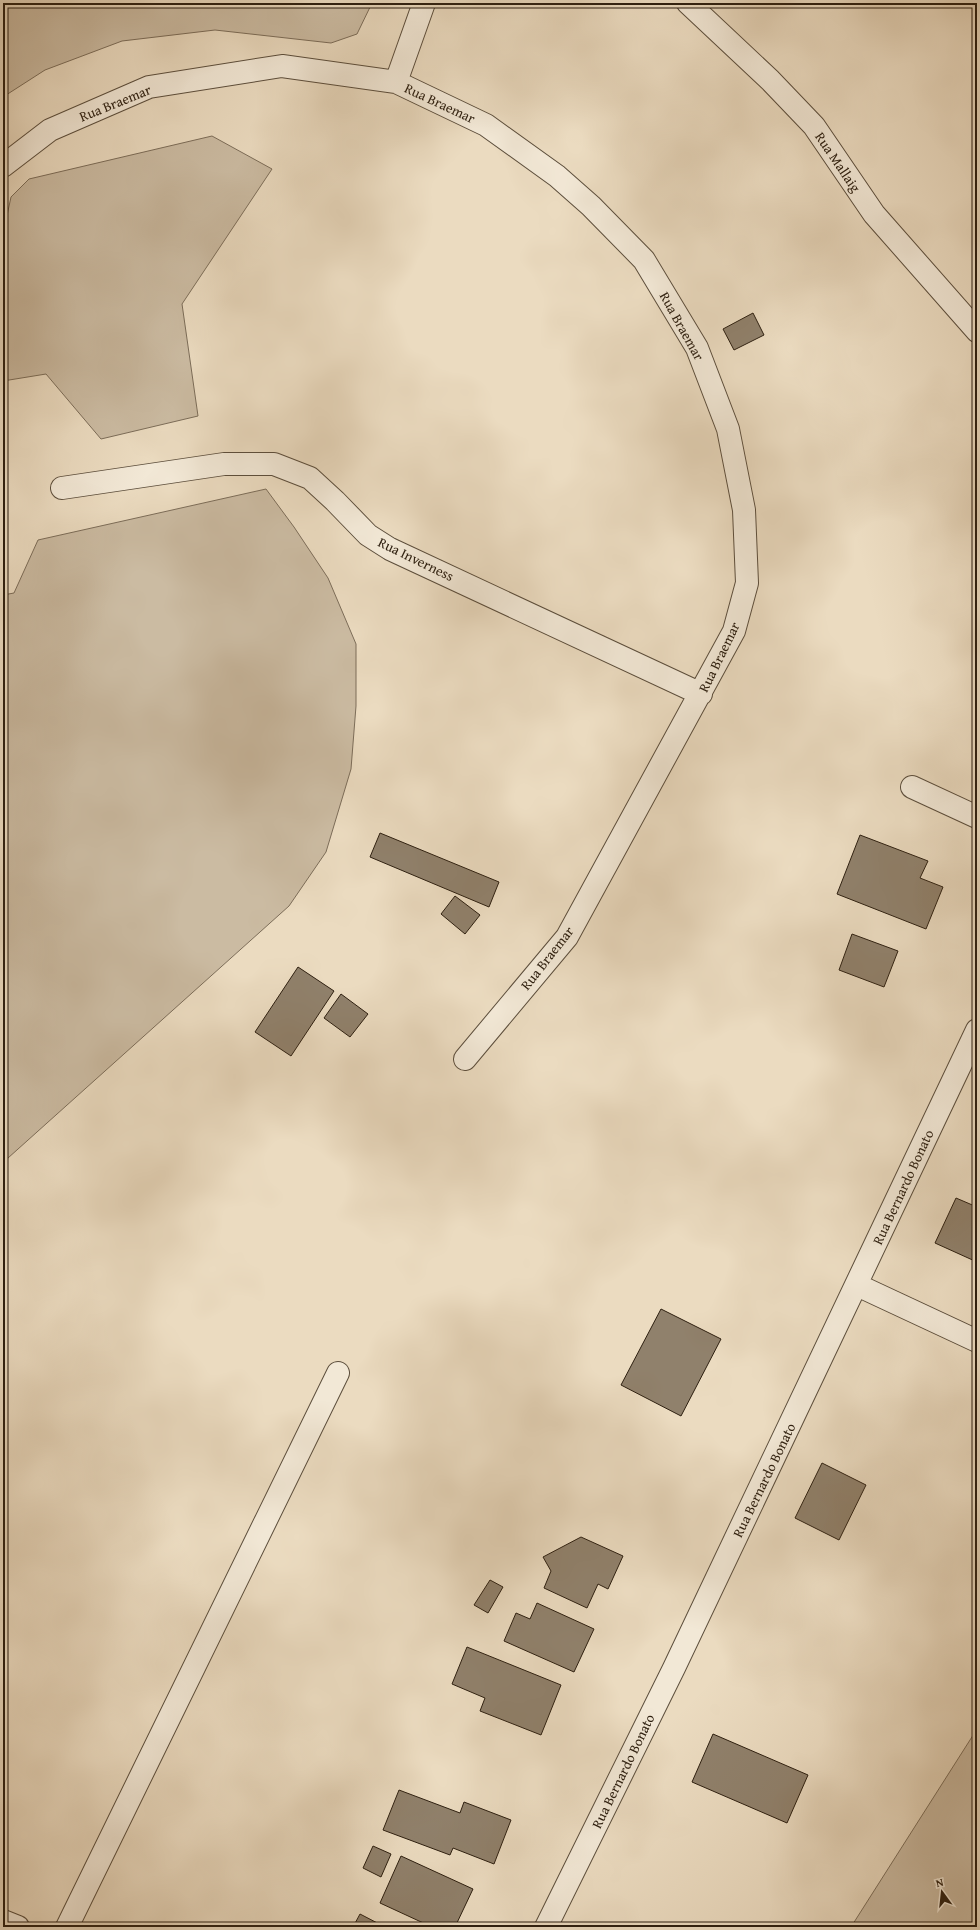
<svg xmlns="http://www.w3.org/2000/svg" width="980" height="1930" font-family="'Gentium Book Plus',serif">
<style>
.green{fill:#cbbba2;stroke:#7c6d59}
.building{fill:#90816c;stroke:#2d1f10}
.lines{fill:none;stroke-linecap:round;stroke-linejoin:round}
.minor-casing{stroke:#5c4e3c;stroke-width:24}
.minor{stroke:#f2e8d6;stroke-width:22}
.labels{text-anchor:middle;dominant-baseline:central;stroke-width:3;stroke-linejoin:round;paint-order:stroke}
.street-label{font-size:14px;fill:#2d1f10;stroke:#f2e8d6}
</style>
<rect width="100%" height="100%" fill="#ebdbc0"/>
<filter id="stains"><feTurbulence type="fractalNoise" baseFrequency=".005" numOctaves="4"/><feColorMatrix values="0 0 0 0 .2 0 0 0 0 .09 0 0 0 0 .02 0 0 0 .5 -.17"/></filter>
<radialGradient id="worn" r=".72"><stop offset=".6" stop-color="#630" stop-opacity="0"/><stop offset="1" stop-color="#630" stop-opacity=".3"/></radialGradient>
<path class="green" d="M3,3H372L357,34L331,43L215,30L122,41L45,70L3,97Z
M212,136L272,169L182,304L198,416L101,439L46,374L3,381V234L11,197L29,179Z
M266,489L294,527L328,578L356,644V706L351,769L326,852L289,906L8,1158L3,1165V595L14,593L38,540Z
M977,1729V1927H851Z"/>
<path class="building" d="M753,313L764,335L734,350L723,329Z
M380,833L499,882L489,907L370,857Z
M860,835L928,861L920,878L943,887L926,929L837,894Z
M455,896L480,915L465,934L441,914Z
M852,934L898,951L884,987L839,970Z
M298,967L334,991L291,1056L255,1032Z
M341,994L368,1014L350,1037L324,1018Z
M956,1198L977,1207V1262L935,1243Z
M661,1309L721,1339L681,1416L621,1385Z
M822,1463L866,1485L839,1540L795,1518Z
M581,1537L623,1556L608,1589L598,1584L587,1608L544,1588L551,1571L543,1557Z
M490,1580L503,1587L488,1613L474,1605Z
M537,1603L594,1629L574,1672L504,1641L516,1613L530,1619Z
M467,1647L561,1685L541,1735L480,1711L485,1698L452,1684Z
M713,1734L808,1775L787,1823L692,1782Z
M399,1790L460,1813L464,1802L511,1820L494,1864L453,1848L450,1855L383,1830Z
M373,1846L391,1854L381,1877L363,1868Z
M401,1856L473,1889L455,1927H432L380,1903Z
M360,1914L385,1927H353Z"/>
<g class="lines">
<defs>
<path id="minor" d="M688,3L770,80L814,126L874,214L977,331
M396,82L424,3
M3,166L50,130L149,87L282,66L396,82L486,125L557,176L591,206L644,260L697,348L728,429L744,510L747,583L734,631L567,937L465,1059
M62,488L224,464H274L310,478L335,501L368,535L390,549L701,694
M912,787L977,817
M857,1285L977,1341
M3,1921L18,1927
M67,1927L338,1373
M546,1927L674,1668L977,1030"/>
</defs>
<use href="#minor" class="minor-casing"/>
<use href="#minor" class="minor"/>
</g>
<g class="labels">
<g class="street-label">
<text transform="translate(115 103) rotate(-22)">Rua Braemar</text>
<text transform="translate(440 103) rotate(25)">Rua Braemar</text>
<text transform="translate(838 162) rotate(56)">Rua Mallaig</text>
<text transform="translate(682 326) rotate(61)">Rua Braemar</text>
<text transform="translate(416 559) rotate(26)">Rua Inverness</text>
<text transform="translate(719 657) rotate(-64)">Rua Braemar</text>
<text transform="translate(547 958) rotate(-52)">Rua Braemar</text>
<text transform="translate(903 1187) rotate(-65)">Rua Bernardo Bonato</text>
<text transform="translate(764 1480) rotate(-64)">Rua Bernardo Bonato</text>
<text transform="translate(623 1771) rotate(-64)">Rua Bernardo Bonato</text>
</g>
</g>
<rect width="980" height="1930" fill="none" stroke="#ebdbc0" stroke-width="16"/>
<rect x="4" y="4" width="972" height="1922" fill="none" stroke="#2d1f10" stroke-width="2"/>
<rect x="8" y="8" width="964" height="1914" fill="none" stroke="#2d1f10"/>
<g transform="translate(942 1892) rotate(345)" stroke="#f2e8d6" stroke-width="3" paint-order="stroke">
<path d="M0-3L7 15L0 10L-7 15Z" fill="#2d1f10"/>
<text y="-6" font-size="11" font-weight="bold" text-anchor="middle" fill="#2d1f10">N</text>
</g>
<rect width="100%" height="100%" filter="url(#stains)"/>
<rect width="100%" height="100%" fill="url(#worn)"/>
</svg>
